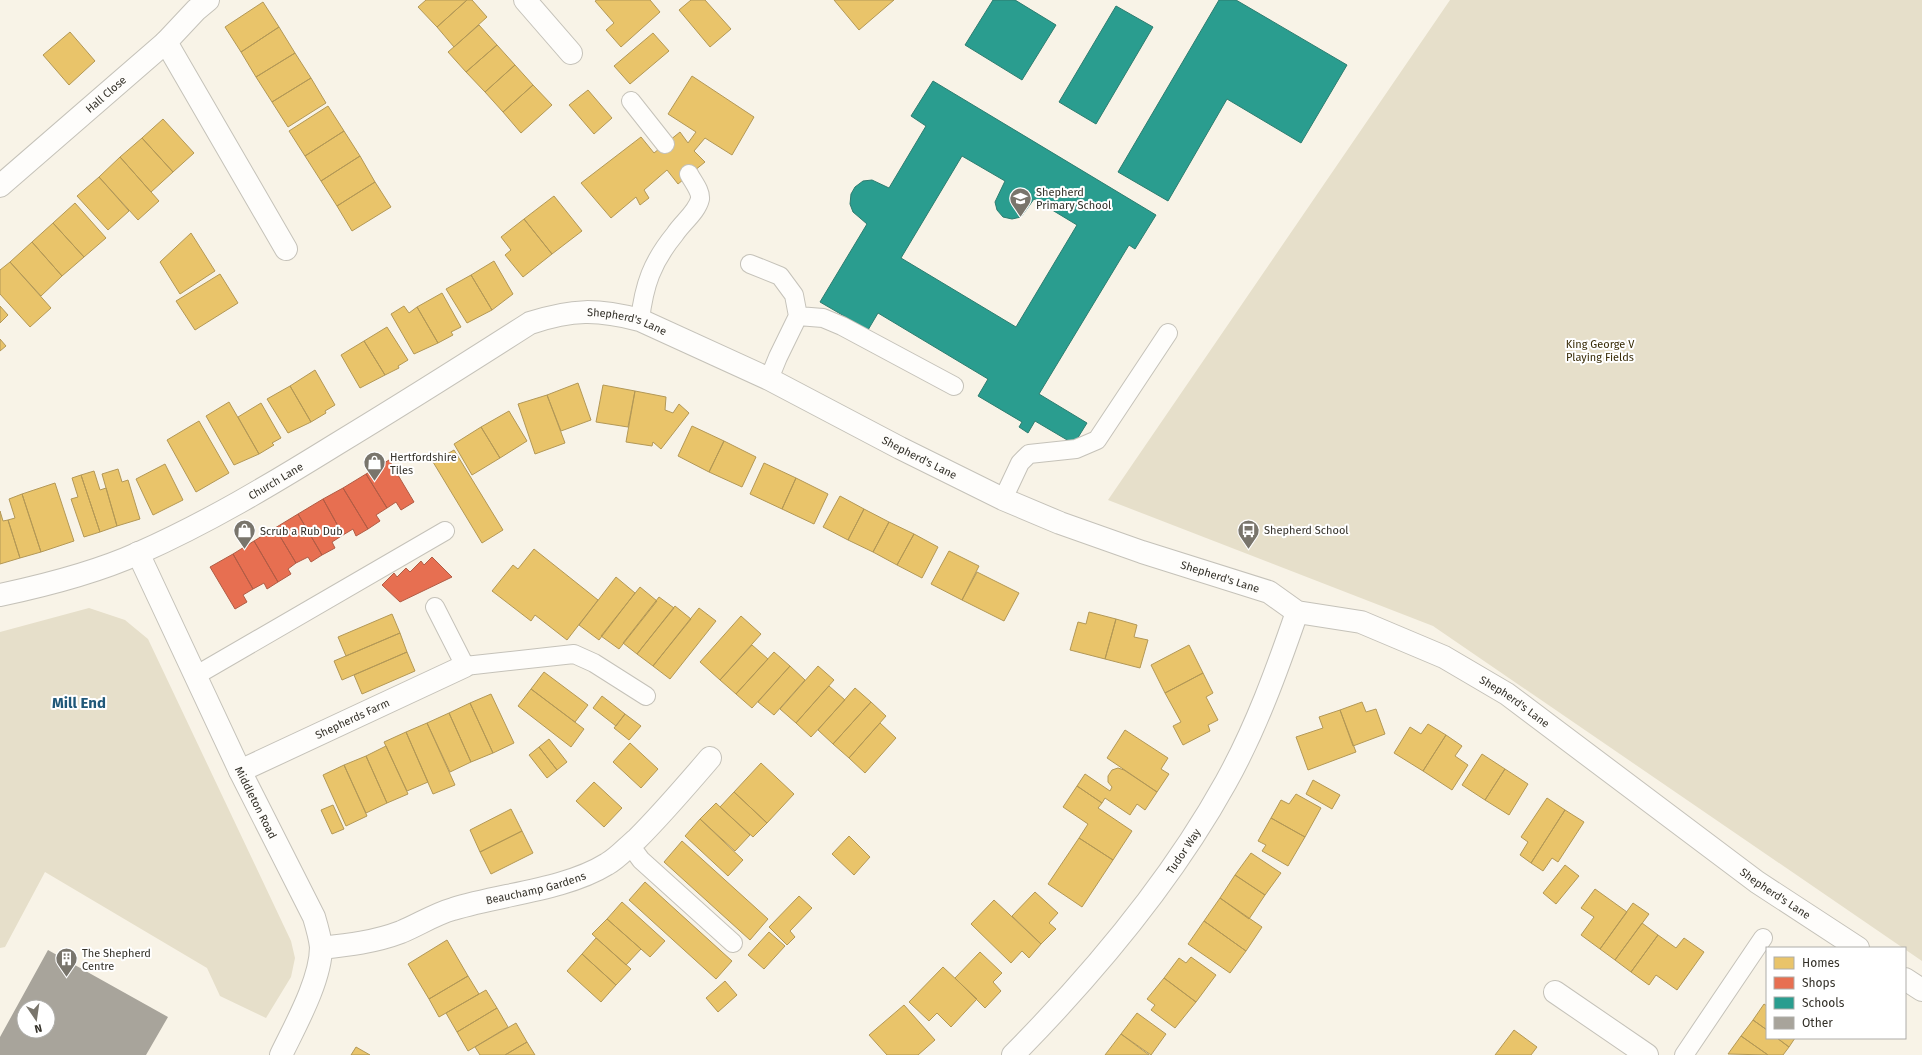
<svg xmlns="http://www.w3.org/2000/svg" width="1922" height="1055" font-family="'Fira Sans',sans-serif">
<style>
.green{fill:#e6dfca}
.homes{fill:#e9c46a;stroke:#b39856}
.shops{fill:#e76f51;stroke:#b15c45}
.schools{fill:#2a9d8f;stroke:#2d7d70;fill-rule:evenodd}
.building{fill:#a8a49b;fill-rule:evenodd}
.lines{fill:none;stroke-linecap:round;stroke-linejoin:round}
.service-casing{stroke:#c5c2b9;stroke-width:20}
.minor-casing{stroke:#c5c2b9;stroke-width:24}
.service{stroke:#fefdfb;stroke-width:18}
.minor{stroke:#fefdfb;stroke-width:22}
.labels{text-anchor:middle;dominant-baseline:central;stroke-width:4;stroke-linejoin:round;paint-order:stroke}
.street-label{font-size:11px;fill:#343129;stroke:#fff}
.poi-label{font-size:11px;fill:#343129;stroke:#fff;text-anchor:start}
.park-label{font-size:11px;fill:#382b06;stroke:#fff}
.district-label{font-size:15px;font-weight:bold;fill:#205879;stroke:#fff}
</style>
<rect width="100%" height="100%" fill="#f8f3e7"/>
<path class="green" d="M1450,0H1922V961L1433,626L1108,500Z
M89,608L125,620L148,639L291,941L295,958L291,977L266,1018L220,996L207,968L45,872L5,947L0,948V632Z"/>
<path class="homes" d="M426,0H467L437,27L418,7Z
M467,0H472L487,17L454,47L437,27Z
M597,0H650L660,12L621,47L606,30L614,23L595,1Z
M691,0H705L731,29L710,47L679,10Z
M834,0H894L859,30Z
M263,2L279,27L241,52L225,27Z
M479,25L497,45L466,72L448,52Z
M279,27L295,53L256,77L241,52Z
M70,32L95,61L69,85L43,55Z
M653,33L669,51L630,84L614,66Z
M497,45L515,65L485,92L466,72Z
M295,53L311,78L272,102L256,77Z
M515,65L533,85L503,112L485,92Z
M692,76L754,117L732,155L705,138L694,151L705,162L678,184L667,170L644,190L649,198L640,205L636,197L611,218L581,183L641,137L654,153L680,132L688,143L696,132L668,114Z
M311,78L326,103L288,127L272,102Z
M533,85L552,105L521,133L503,112Z
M588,90L612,118L594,134L569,105Z
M328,106L344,131L305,156L289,131Z
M163,119L194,153L173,172L142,138Z
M344,131L360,156L321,181L305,156Z
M142,138L173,172L151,192L120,157Z
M360,156L375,182L337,206L321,181Z
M120,157L159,201L138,220L99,177Z
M99,177L129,211L108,230L77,196Z
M375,182L391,207L352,231L337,206Z
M554,196L582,231L552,254L524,219Z
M75,203L106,238L84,257L53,223Z
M524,219L552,254L523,277L505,255L511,250L501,237Z
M53,223L84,257L62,276L32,242Z
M191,233L215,271L180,294L160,262Z
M32,242L62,276L41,296L10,262Z
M494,261L513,294L492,310L471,275Z
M10,262L51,308L30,327L0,294V270Z
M220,274L238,303L195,330L176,301Z
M471,275L492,310L467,323L446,289Z
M442,293L461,327L451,332L453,335L438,343L417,307Z
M0,306L8,315L0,323Z
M404,306L409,313L417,307L438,343L414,354L391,314Z
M387,327L408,360L398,366L399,368L385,375L364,341Z
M0,339L6,346L0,351Z
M364,341L385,375L360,388L341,355Z
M315,370L335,405L325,411L326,413L311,422L290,386Z
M578,383L591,420L561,431L547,395Z
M603,385L635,391L628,427L596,422Z
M290,386L311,422L288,433L267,399Z
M635,391L666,397L665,410L673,413L679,404L689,413L661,449L653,442L652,446L626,442Z
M547,395L565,443L535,454L518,404Z
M229,402L259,454L234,465L206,416Z
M261,403L281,438L272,443L274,445L259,454L238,417Z
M509,411L527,441L500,458L481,427Z
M199,421L229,473L196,492L167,440Z
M692,426L724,441L709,472L678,456Z
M481,427L500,458L472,475L454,444Z
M724,441L756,457L742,487L709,472Z
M454,450L503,530L482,543L433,462Z
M764,463L796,478L782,509L750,494Z
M165,464L183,500L153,515L136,479Z
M118,469L122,482L128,480L140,519L117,526L102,474Z
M94,471L100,490L106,488L117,526L100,532L81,475Z
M81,475L100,532L84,537L71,499L78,497L72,478Z
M796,478L828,494L814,524L782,509Z
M55,483L74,541L41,552L22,494Z
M22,494L41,552L20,558L8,520L15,518L9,499Z
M840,496L864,509L848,540L823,527Z
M864,509L889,522L873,552L848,540Z
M0,511L3,521L8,520L20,558L0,564Z
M889,522L914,534L897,565L873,552Z
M914,534L938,547L922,578L897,565Z
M534,549L598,600L567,640L535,615L531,621L492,591L513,565L518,569Z
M949,551L979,566L962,600L931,584Z
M977,572L1019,593L1004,621L962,600Z
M616,577L635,593L599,640L579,625Z
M640,587L657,601L619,649L601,636Z
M659,597L674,608L637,654L623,643Z
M675,606L691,619L653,666L637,654Z
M699,608L716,621L670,679L653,666Z
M1089,612L1116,619L1105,659L1070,650L1078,622L1086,624Z
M392,614L400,633L346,656L338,637Z
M741,616L761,634L720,680L700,662Z
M1116,619L1137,625L1134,637L1148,640L1140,668L1105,659Z
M400,633L407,652L342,680L334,661Z
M752,645L768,659L736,694L720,680Z
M1189,645L1203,673L1165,693L1151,665Z
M407,652L415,671L362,694L354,675Z
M774,652L790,666L752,708L736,694Z
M790,666L805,680L774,715L758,702Z
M818,666L834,680L796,723L780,709Z
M544,672L588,705L575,722L531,689Z
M1203,673L1213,693L1206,697L1218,720L1208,725L1210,731L1183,745L1173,726L1181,722L1165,693Z
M829,686L845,700L811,737L796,723Z
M855,688L871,702L833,744L818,730Z
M531,689L584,729L571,747L518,706Z
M491,694L514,743L493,753L470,703Z
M602,696L625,714L616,726L593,708Z
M871,702L886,716L849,758L833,744Z
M1362,702L1366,712L1376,709L1385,734L1353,746L1340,710Z
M470,703L493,753L471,762L449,713Z
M1340,710L1356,752L1308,770L1296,737L1323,728L1319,717Z
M449,713L471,762L450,772L427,723Z
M625,714L641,726L629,740L614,728Z
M427,723L455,785L433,794L406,732Z
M880,723L896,738L865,773L849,758Z
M1428,724L1446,735L1423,771L1394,753L1410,727L1421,734Z
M1125,730L1168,758L1161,769L1169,774L1157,792L1107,758Z
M406,732L428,782L407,791L384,742Z
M1446,735L1462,746L1455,756L1468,765L1452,790L1423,771Z
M549,739L567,762L557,770L539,747Z
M630,743L658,769L641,788L613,762Z
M386,746L408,794L387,803L366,756Z
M539,747L557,770L547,778L529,755Z
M1482,754L1505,769L1485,800L1462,785Z
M366,756L387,803L366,813L344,765Z
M761,763L794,794L767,823L734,792Z
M344,765L367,816L346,826L323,775Z
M1118,768L1124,770L1157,792L1145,810L1137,804L1130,815L1105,798L1102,803L1077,786L1085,774L1110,791L1112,787L1108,782V776L1112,770Z
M1505,769L1528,784L1509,815L1485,800Z
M1313,780L1340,795L1332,809L1306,794Z
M594,782L622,808L604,827L576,801Z
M1077,786L1102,803L1098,808L1132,831L1113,860L1079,838L1088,824L1063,807Z
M734,792L767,823L753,837L720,807Z
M1296,794L1321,808L1305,837L1271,818L1281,800L1289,804Z
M1547,798L1565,810L1531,863L1520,855L1528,842L1521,837Z
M716,803L750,835L735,851L700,819Z
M333,805L344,829L332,834L321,810Z
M511,809L522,831L480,852L470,830Z
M1565,810L1584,822L1558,862L1552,858L1543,871L1531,863Z
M1271,818L1305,837L1288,866L1262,851L1266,845L1258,841Z
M700,819L743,860L728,876L685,836Z
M522,831L533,853L491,874L480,852Z
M849,836L870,857L854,875L832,854Z
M1079,838L1113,860L1082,907L1048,884Z
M682,841L768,919L750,940L664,862Z
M1251,853L1281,873L1265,895L1235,875Z
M1565,865L1579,876L1556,904L1543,893Z
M1235,875L1265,895L1249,919L1220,898Z
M645,882L732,961L716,979L629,900Z
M1595,889L1627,912L1600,949L1581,935L1594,917L1581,908Z
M1035,892L1058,913L1049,923L1056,929L1041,944L1012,916Z
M799,896L812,908L790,931L795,937L787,945L769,927Z
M1220,898L1262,927L1246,951L1204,921Z
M994,900L1041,944L1029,958L1022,951L1011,963L971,924Z
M622,902L665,941L650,957L607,919Z
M1633,903L1649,914L1615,960L1600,949Z
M607,919L641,949L626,965L592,934Z
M1204,921L1246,951L1230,973L1188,944Z
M1642,923L1658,935L1631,972L1615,960Z
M769,932L785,946L764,969L748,955Z
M1658,935L1676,948L1684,938L1704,952L1677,990L1656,975L1649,985L1631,972Z
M596,938L631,969L616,985L582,954Z
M447,940L468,976L429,999L408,964Z
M980,952L1002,973L993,982L1001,991L985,1008L955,978Z
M582,954L616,985L601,1002L567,971Z
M1191,957L1216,975L1196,1002L1164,978L1179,958L1186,963Z
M943,967L977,999L951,1027L937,1013L929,1021L909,1002Z
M468,976L479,994L439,1017L429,999Z
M1164,978L1196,1002L1175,1028L1151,1010L1155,1005L1147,999Z
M725,981L737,995L718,1012L706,998Z
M486,990L497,1008L457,1032L446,1013Z
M1764,1004L1767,1006V1030L1753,1020Z
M904,1005L935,1040L918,1055H887L869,1035Z
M497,1008L508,1027L468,1051L457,1032Z
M1137,1013L1166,1034L1151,1055L1121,1034Z
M1753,1020L1767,1030V1038H1777L1789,1047L1783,1055H1768L1741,1036Z
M516,1023L527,1042L505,1055H480L475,1047Z
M1514,1030L1537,1047L1531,1055H1495Z
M1121,1034L1149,1055H1105Z
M1741,1036L1768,1055L1728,1054Z
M1777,1038H1795L1789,1047Z
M527,1042L535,1055H505Z
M356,1047L370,1055H351Z"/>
<path class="shops" d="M389,460L414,502L401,510L396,502L387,508L366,474Z
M366,474L387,508L376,515L380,521L368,529L343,488Z
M343,488L368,529L356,536L353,529L343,535L323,499Z
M323,499L343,535L332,542L335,548L322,555L298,514Z
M298,514L322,555L311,562L308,557L296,563L275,528Z
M275,528L296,563L288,569L291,574L278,582L254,541Z
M254,541L278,582L267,589L264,583L253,589L233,554Z
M233,554L253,589L243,595L247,602L235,609L210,567Z
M432,557L452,577L400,602L382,585L394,573L397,577L406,568L410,572L421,561L424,565Z"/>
<path class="schools" d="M993,0H1015L1056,25L1022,80L965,45Z
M1219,0H1236L1347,65L1301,143L1227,99L1168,201L1118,172Z
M1116,6L1153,27L1096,124L1059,102Z
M933,81L1156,215L1135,249L1129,245L1039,394L1087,423L1074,444L1035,421L1028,433L1019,427L1022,422L978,396L988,379L878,313L868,330L820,302L867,224L853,212L850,204L851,194L855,187L863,181L872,180L889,188L926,126L911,116ZM962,156L1005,181L995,202L997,210L1003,217L1012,219L1021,217L1034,199L1077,225L1016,327L901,258Z"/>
<path class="building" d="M48,950L168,1017L146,1055H0V1037ZM24,1007H48V1031H24Z"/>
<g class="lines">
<defs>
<path id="service" d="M631,101L665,144
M750,264L780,276L794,295L798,316L778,357L769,379
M798,316L823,318L842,326L954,386
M640,320C644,285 652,262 675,234C682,223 697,212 700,199C701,191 693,182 689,174
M1003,499L1020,463L1029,454L1076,449L1097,440L1168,333
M435,607L465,666L574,654L594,663L646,696
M195,676L445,531
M630,845L641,860L733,943
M1684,1055L1763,938"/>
<g id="minor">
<path d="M525,0L571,53"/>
<path d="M166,42L286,249"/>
<path id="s1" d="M0,186L166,42L196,10L208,0"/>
<path id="s2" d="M138,553L240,771L314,917C317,927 320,937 321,947C321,980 295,1026 281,1055"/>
<path id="s3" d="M0,595C47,585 95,573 139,553C207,523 272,484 335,445C401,405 466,364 530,323C573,309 597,309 640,320L769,379L900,448L1003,499L1060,523L1142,552L1269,592L1297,612L1361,622L1444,657L1507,694L1757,882L1858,948"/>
<path id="s4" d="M240,771L465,666"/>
<path id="s5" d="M321,948C348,945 375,942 401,932C418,925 435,914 453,909C501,894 565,890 607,864C618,858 627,847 637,839C663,813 686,786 710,758"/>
<path d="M1905,979L1922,990"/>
<path d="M1555,992L1647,1055"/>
<path id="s6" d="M1013,1055C1094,973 1170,883 1226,782C1256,728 1277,670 1297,612"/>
</g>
</defs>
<use href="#service" class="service-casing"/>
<use href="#minor" class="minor-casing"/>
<use href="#service" class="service"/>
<use href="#minor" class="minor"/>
</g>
<defs>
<symbol id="school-pin" viewBox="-11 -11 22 30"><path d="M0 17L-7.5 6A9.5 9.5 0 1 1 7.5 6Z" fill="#79756c" stroke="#fff"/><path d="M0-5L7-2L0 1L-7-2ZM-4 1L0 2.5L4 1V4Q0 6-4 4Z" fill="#fff"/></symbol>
<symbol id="shop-pin" viewBox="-11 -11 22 30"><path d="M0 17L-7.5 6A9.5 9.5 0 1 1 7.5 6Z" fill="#79756c" stroke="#fff"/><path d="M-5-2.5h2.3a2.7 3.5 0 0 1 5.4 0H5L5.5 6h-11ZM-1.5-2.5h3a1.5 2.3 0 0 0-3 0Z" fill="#fff"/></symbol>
<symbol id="bus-pin" viewBox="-11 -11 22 30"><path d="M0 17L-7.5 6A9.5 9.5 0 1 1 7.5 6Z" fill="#79756c" stroke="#fff"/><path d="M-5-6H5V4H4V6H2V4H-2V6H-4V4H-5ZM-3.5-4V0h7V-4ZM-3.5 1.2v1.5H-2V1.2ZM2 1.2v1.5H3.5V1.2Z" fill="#fff"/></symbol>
<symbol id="building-pin" viewBox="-11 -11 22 30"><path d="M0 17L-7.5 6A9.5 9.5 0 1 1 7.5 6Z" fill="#79756c" stroke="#fff"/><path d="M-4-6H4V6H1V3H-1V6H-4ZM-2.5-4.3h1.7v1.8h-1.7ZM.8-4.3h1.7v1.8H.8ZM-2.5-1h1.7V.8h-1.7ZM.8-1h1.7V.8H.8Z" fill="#fff"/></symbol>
</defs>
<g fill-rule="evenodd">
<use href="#school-pin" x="1008" y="186" width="25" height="34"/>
<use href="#shop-pin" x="362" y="450" width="25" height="34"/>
<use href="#bus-pin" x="1236" y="518" width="25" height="34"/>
<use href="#shop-pin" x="232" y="518" width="25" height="34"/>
<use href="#building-pin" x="54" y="946" width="25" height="34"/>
</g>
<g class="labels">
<g class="street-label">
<text stroke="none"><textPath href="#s1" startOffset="140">Hall Close</textPath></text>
<text stroke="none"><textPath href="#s3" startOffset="699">Shepherd's Lane</textPath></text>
<text stroke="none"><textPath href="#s3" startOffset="1023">Shepherd's Lane</textPath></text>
<text stroke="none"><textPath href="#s3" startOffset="300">Church Lane</textPath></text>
<text stroke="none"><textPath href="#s3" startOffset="1347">Shepherd's Lane</textPath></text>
<text stroke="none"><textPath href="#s3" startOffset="1671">Shepherd's Lane</textPath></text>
<text stroke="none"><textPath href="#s4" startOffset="124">Shepherds Farm</textPath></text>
<text stroke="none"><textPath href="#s2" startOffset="276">Middleton Road</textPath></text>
<text stroke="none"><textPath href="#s6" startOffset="266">Tudor Way</textPath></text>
<text stroke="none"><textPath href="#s5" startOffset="224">Beauchamp Gardens</textPath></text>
<text stroke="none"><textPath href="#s3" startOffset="1995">Shepherd's Lane</textPath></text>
</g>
<g class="poi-label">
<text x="1036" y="192">Shepherd<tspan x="1036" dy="13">Primary School</tspan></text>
<text x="390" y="457">Hertfordshire<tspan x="390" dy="13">Tiles</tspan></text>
<text x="1264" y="530">Shepherd School</text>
<text x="260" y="531">Scrub a Rub Dub</text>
<text x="82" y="953">The Shepherd<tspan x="82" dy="13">Centre</tspan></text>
</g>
<g class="park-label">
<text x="1600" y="344">King George V<tspan x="1600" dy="13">Playing Fields</tspan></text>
</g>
<g class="district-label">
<text x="79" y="703">Mill End</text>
</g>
</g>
<rect x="1766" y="947" width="140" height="92" fill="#ffffff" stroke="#aeada9"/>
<rect x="1774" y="957" width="20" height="12" fill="#e9c46a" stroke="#aeada9"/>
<text x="1802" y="967" font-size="12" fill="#343129">Homes</text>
<rect x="1774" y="977" width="20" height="12" fill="#e76f51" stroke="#aeada9"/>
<text x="1802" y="987" font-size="12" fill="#343129">Shops</text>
<rect x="1774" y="997" width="20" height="12" fill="#2a9d8f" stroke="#aeada9"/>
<text x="1802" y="1007" font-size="12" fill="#343129">Schools</text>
<rect x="1774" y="1017" width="20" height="12" fill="#a8a49b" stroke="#aeada9"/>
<text x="1802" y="1027" font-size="12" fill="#343129">Other</text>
<g transform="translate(36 1019) rotate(167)"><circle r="19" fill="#ffffff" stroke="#aeada9"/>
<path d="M0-3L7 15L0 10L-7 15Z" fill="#79756c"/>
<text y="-6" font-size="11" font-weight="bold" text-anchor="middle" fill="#343129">N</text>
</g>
</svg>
